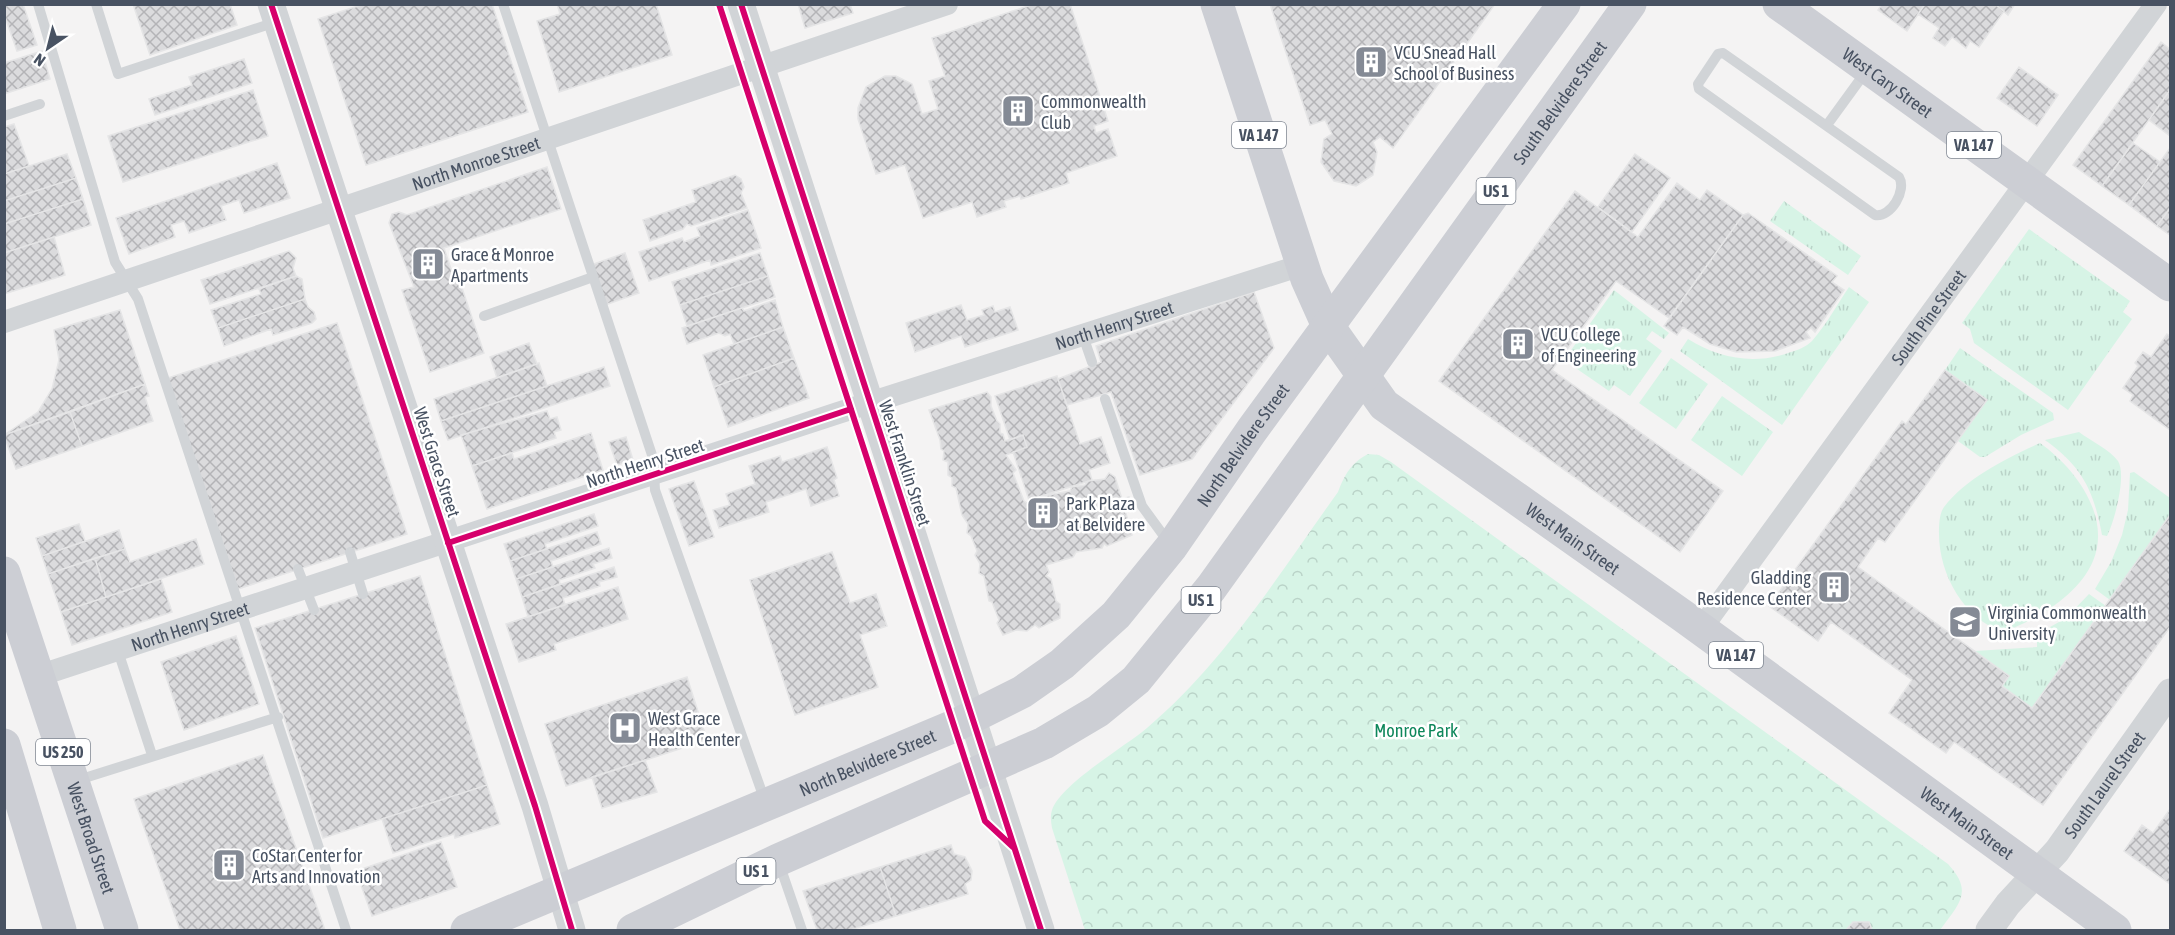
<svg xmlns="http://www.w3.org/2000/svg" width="2175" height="935" font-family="'Asap Condensed',sans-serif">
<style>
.grass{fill:url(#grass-tufts)}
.forest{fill:url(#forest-crowns)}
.building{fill:url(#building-cross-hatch);stroke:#e5e5e6;stroke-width:1.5}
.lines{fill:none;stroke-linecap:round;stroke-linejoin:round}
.service{stroke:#d1d4d7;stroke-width:10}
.minor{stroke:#d1d4d7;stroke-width:22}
.tertiary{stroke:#d1d4d7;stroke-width:27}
.primary{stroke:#ccced4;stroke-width:33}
.cycleway-casing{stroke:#fff;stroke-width:10}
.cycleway{stroke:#d6006c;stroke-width:6}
.labels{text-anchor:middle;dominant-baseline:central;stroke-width:5;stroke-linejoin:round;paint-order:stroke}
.shield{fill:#fff;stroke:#7f8691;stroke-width:1.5}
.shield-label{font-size:16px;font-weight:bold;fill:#485262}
.poi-label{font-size:18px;fill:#485262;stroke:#fff;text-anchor:start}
.street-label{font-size:18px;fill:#485262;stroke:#fff}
.park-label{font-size:18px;fill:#0e875b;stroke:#fff}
</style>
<defs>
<pattern id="grass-tufts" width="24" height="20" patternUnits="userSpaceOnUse" patternTransform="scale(1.5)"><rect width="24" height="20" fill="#d7f4e6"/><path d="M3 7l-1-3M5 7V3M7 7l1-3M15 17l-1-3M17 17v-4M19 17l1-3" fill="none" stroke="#bad3c8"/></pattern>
<pattern id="forest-crowns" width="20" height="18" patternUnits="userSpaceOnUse" patternTransform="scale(1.5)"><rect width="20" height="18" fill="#d7f4e6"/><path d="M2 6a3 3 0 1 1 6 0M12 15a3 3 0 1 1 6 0" fill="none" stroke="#bad3c8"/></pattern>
<pattern id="building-cross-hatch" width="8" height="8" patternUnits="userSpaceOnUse" patternTransform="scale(1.5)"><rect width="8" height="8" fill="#dbdbdd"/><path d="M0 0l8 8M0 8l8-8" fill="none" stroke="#b4b4b7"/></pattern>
</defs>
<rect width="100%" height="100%" fill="#f4f3f3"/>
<path class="grass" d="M1784,201L1861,256L1848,275L1770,221Z
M2029,229L2130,301L2123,312L2132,319L2068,410L1974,343L1970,329L1962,323Z
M1849,287L1869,302L1782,425L1680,351L1688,339C1720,359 1755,365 1791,352C1798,350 1806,347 1812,341C1826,325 1837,305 1849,287Z
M1614,290L1669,333L1664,339L1652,331L1646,339L1662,351L1630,396L1614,385L1609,391L1564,360Z
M1960,348L2053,413L2054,420L2021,435L1985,457H1980L1958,441L1987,400L1945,370Z
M1671,358L1708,384L1676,429L1639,403Z
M1722,396L1773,432L1742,476L1691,440Z
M2079,432C2091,441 2110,450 2118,461C2127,475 2114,523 2107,536L2102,535C2094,492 2083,467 2045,440Z
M2040,443C2074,467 2112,516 2093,561C2078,596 2037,619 2004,632C1964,620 1939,574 1939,534C1939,526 1939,514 1944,507C1966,478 2007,458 2040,443Z
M2134,472L2170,498V515L2110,600L2095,589L2111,562L2122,535L2128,510L2130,473Z
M2089,594L2106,606L2032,708L2002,686L2009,676L1975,651L2037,647V641L2029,639L2066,618Z"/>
<path class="forest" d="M1368,454L1379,455L1391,462L1948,864C1974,892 1959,904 1940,930H1085L1052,828C1051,822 1050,816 1052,810C1061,784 1123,748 1147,728C1225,662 1279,574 1338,492C1345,474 1351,463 1368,454Z"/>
<path class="building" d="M4,4H23L37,45L17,51L4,14Z
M133,4H230L237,25L150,55Z
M364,4H492L528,112L366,165L318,19Z
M557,4H656L672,55L559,92L537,21L560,14Z
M798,4H850L853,13L805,28Z
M1034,4H1070L1108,121L1094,126L1096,133L1108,129L1117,156L1066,173L1069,183L1021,199L1020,196L1004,201L1006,207L977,217L972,202L923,218L905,165L876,174L858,119V108L866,87L885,76H896L912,84L922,114L938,109L929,81L945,76L932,38Z
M1270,4H1495L1393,148L1380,137L1373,142L1377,152L1373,175L1356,186L1334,181L1321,162L1324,139L1332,134L1325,120L1310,125Z
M1882,4H1925L1907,31L1878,10Z
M1925,4H1995L2004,11L1979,47L1970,41L1966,48L1952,37L1945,46L1933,38L1939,28L1918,14Z
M1995,4H2015L2008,15Z
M2161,42L2170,49V90L2102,186L2073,165Z
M42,51L50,79L4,94V63Z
M244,59L252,83L155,115L149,99L192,85L189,77Z
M2019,67L2058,95L2037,126L1997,98Z
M253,90L268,136L123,182L108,136Z
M2170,90V136L2149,120Z
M14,124L29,166L4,174V127Z
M2133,143L2160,162L2129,205L2102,186Z
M2170,148V208L2157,226L2129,205Z
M67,154L76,178L4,201V174Z
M1635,154L1670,178L1632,232L1598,207Z
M277,163L290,198L244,213L239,200L221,206L226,220L189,233L184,221L171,225L175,237L129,254L116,218Z
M547,167L561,209L444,248L455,281L459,279L484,353L430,372L402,290L414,287L389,223L392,214L399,212L407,215Z
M735,175L741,179L744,187L741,193L747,208L691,226L687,224L683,229L650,241L643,220L696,202L692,190Z
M76,178L83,199L4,224V201Z
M1677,183L1700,200L1707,190L1743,215L1669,318L1616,281L1552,370L1723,491L1680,552L1439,381L1575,191L1638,237Z
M83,199L91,225L4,253V224Z
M2170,208V235L2157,226Z
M748,210L761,248L711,265L710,260L649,281L639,252L682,238L684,242L700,236L697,228Z
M1748,213L1837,276L1832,282L1844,290L1815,332L1811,328L1806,332L1810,338L1775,351L1736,352L1710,344L1683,327L1677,335L1664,326L1743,215Z
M54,237L65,275L4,294V253Z
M289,251L296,258L293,268L296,276L210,304L201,280Z
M625,253L639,293L605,305L591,265Z
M760,253L768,276L680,305L672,282Z
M296,276L302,279L305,299L218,328L211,310L261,294L259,289Z
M768,276L775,297L687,326L680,305Z
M1254,292L1274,348L1192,459L1140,475L1111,392L1067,405L1058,379L1101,362L1096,346Z
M305,299L308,307L314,312L316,319L312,323L273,335L271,329L224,346L218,328Z
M775,300L783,327L734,344L730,334L725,336L719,333L687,344L682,328L742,308L744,311Z
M961,305L967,320L984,315L982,310L993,306L995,312L1010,307L1018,330L965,347L961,336L915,352L906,323Z
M120,310L145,384L4,435L38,412L52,389L59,360L54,330Z
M337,323L407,534L238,589L168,378Z
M783,327L794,358L714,387L703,355Z
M2167,334L2170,336V430L2130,401L2133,395L2123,388L2138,366L2135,363L2143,352L2151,357Z
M529,343L537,364L497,378L490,357Z
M794,358L809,398L728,427L714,387Z
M539,363L547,386L441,421L434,399Z
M604,367L610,386L448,440L441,421Z
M1945,370L1987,400L1885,542L1878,538L1858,567L2009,676L2002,686L2032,708L2170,515V627L2043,805L1954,742L1946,753L1889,713L1912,680L1831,622L1818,641L1769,606L1902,421L1906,424Z
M1057,376L1080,444L1101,437L1110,463L1089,470L1092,480L1029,500L1013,452L1027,447L1023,435L1010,440L995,396Z
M145,384L149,396L145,397L153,421L82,446L70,412Z
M987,392L991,397V406L997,421L1000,424V433L1003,434L1005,441L1023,435L1027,447L1006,455L1016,470L1013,473L1024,501L1027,503L1040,499L1043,496L1070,491L1072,487L1085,485L1088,481L1105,479L1109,473L1115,477L1122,499L1129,497L1132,509L1125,510L1132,535L1107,546L1104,544L1102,548L1076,552L1073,557L1046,565L1049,572L1046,576L1051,579L1056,601L1060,604V618L1039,628L1035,625L1027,631L1016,630L1003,635L997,623L999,620L992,602L989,601L984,576L979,573L980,564L975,555L977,551L971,536L967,533L968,524L962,515L956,488L952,486V478L948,475V462L943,460L944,451L941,449L940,440L929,410Z
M547,411L550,419L557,417L561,430L554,432L556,438L472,466L461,435Z
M70,412L82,446L16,469L4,435Z
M591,433L603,470L487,509L472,466L512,453L514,459Z
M626,437L633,460L617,465L609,442Z
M827,447L837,478L834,480L839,496L811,506L806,489L766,502L769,512L719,528L713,510L730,505L726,494L755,484L749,466L780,456L782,462Z
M694,481L714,537L689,546L669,489Z
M594,514L598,526L545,544L547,549L510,561L504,544Z
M79,524L85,541L42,556L36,538Z
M119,530L125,549L48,574L42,556Z
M597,532L601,544L551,561L553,567L516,579L510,561Z
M196,539L204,564L106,597L95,558L125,549L130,562Z
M609,548L612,558L593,564L595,568L559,580L560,584L522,597L516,579Z
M832,552L850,603L876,594L887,626L860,635L878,687L795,715L750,580Z
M95,558L106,597L61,612L48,574Z
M614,567L617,577L599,582L600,586L563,598L565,605L528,617L522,597Z
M420,576L487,785L323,838L255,628Z
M161,579L172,612L72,645L61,612Z
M618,587L628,619L554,644L556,650L519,662L506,624Z
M236,636L259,704L184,730L161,662Z
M687,677L707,740L566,786L545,724Z
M263,755L325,930H180L134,799Z
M645,760L657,792L602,808L592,777Z
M487,785L500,824L455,838L454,834L393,853L382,819Z
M2170,809V884L2124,851L2142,825L2153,833Z
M441,842L457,887L372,916L356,871Z
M951,845L954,854L965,857L972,871L971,880L965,884L968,894L896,916L880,867Z
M880,867L896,916L850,930H817L803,891Z
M1853,922H1869L1872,930H1846Z"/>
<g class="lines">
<path class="service" d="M38,4L115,262L138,299L346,930
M96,4L118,74L276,22
M503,4L653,458L655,490L765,801
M1723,53L1899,177C1907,190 1891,218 1875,215L1699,89L1698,84L1718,54Z
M4,116L40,104
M1827,125L1867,70
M484,316L593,277
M1083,336L1092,362
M1105,399L1142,506L1169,543
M350,552L363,594
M298,569L314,610
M118,651L152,755
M75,781L278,717
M779,863L802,930"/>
<g class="minor">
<path id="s1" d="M4,322L947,4"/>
<path id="s2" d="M1701,629L2156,4"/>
<path id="s3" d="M38,676L838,413L1302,265"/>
</g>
<g class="tertiary">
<path d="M271,4L535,806L572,930"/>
<path d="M741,4L1041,930"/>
<path id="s4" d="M1989,930L2008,904L2057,851L2170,692"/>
</g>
<g class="primary">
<path id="s5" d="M1217,4L1307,279L1328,326L1384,405L1683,616L2115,930"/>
<path id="s6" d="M1779,4L2170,285"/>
<path id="s7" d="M4,573L122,930"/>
<path d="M4,745L60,930"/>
<path id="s8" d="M467,930L954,726L1022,692L1062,664L1116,615L1172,546L1252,430L1564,4"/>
<path id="s9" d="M633,930L778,860L1044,743L1098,711L1136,680L1211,588L1630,4"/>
</g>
<defs>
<path id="cycleway" d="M271,4L535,806L572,930
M719,4L985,821L1013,847
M741,4L1041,930
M448,543L851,409"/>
</defs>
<use href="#cycleway" class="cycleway-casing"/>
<use href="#cycleway" class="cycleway"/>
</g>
<defs>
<symbol id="building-square" viewBox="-11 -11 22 22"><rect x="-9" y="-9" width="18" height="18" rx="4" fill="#848a95" stroke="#fff"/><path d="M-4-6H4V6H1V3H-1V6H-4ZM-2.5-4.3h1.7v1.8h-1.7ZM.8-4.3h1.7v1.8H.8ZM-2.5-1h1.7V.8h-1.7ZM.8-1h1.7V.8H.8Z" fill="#fff"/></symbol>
<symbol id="university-square" viewBox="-11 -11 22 22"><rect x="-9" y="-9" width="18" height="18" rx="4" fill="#848a95" stroke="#fff"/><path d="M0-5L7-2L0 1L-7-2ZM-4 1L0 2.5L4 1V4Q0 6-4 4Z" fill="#fff"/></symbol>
<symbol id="hospital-square" viewBox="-11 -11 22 22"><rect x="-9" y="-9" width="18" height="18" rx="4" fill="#848a95" stroke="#fff"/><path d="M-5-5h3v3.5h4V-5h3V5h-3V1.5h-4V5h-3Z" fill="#fff"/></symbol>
</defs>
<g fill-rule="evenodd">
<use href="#building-square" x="1352" y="43" width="38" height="38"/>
<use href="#building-square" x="999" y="92" width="38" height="38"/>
<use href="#building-square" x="409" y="245" width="38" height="38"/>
<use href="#building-square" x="1499" y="325" width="38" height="38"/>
<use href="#building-square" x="1024" y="494" width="38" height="38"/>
<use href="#building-square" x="1815" y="568" width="38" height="38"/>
<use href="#university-square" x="1946" y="603" width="38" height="38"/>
<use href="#hospital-square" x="606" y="709" width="38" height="38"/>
<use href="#building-square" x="210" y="846" width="38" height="38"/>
</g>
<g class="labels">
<g class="shield">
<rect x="1232" y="122" width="54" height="26" rx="4.5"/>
<rect x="1947" y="132" width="54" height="26" rx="4.5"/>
<rect x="1476.5" y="178" width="39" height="26" rx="4.5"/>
<rect x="1181.5" y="587" width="39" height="26" rx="4.5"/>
<rect x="1709" y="642" width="54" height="26" rx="4.5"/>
<rect x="36" y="739" width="54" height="26" rx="4.5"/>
<rect x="736.5" y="858" width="39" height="26" rx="4.5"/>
</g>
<g class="shield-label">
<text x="1259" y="135">VA 147</text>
<text x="1974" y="145">VA 147</text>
<text x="1496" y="191">US 1</text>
<text x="1201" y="600">US 1</text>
<text x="1736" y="655">VA 147</text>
<text x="63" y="752">US 250</text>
<text x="756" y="871">US 1</text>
</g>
<g class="poi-label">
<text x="1394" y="52">VCU Snead Hall<tspan x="1394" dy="21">School of Business</tspan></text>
<text x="1041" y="101">Commonwealth<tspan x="1041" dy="21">Club</tspan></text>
<text x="451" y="254">Grace &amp; Monroe<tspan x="451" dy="21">Apartments</tspan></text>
<text x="1541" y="334">VCU College<tspan x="1541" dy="21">of Engineering</tspan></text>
<text x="1066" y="503">Park Plaza<tspan x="1066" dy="21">at Belvidere</tspan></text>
<text x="1811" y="577" text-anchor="end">Gladding<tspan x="1811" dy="21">Residence Center</tspan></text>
<text x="1988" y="612">Virginia Commonwealth<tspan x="1988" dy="21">University</tspan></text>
<text x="648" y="718">West Grace<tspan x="648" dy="21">Health Center</tspan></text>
<text x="252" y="855">CoStar Center for<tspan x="252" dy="21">Arts and Innovation</tspan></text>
</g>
<g class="street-label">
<text stroke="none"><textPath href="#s6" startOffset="134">West Cary Street</textPath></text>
<text stroke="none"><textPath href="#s9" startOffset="1280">South Belvidere Street</textPath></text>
<text stroke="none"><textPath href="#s1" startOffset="498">North Monroe Street</textPath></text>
<text stroke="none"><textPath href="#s2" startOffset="386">South Pine Street</textPath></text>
<text stroke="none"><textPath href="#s3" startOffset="1132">North Henry Street</textPath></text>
<text stroke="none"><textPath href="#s8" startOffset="938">North Belvidere Street</textPath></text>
<text transform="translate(437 462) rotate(72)">West Grace Street</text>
<text transform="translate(645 463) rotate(-18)">North Henry Street</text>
<text transform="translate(905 463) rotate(72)">West Franklin Street</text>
<text stroke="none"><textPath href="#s5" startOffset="669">West Main Street</textPath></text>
<text stroke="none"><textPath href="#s3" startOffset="160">North Henry Street</textPath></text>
<text stroke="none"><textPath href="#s8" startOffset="434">North Belvidere Street</textPath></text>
<text stroke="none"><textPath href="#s4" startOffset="186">South Laurel Street</textPath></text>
<text stroke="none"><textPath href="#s5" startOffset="1155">West Main Street</textPath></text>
<text stroke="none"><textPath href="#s7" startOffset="279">West Broad Street</textPath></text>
</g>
<g class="park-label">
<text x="1416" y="730">Monroe Park</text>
</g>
</g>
<rect width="2175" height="935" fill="none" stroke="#485262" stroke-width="12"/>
<g transform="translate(48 48) rotate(215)" stroke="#ffffff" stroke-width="4.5" paint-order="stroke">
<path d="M0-4.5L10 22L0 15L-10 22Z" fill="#485262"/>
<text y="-9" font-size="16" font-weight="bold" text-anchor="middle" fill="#485262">N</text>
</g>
</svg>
